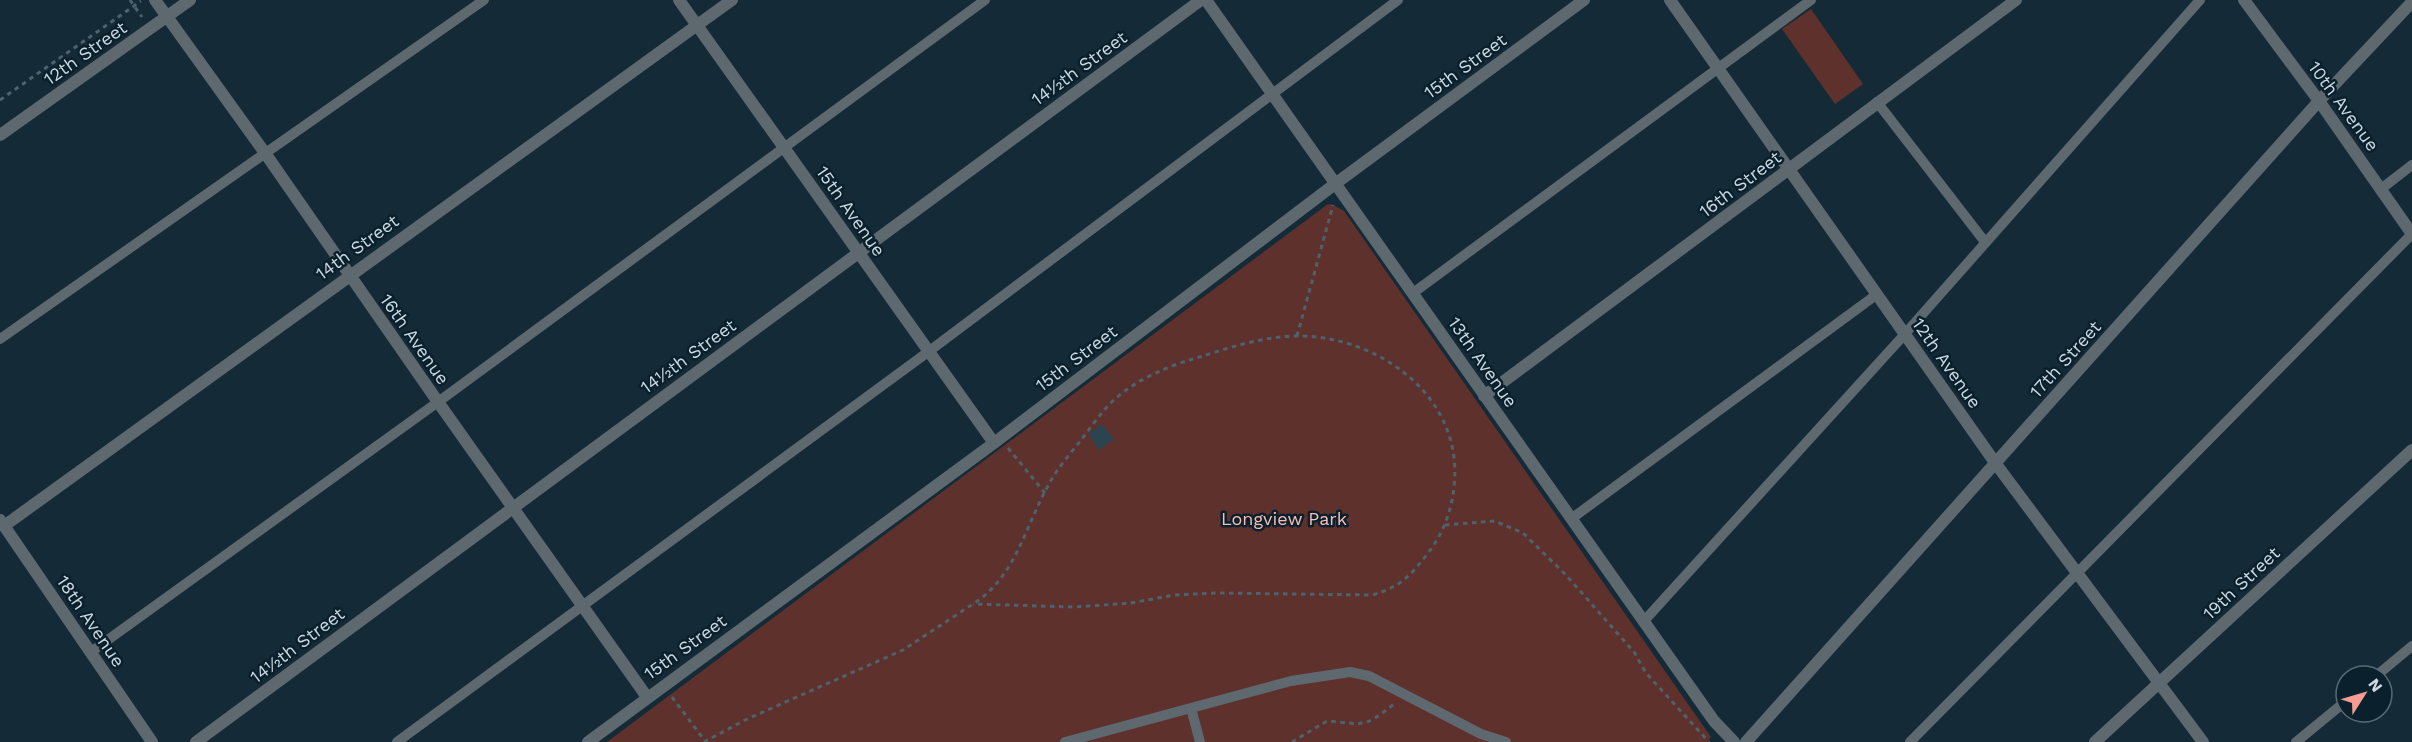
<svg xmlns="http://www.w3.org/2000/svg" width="2412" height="742" font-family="'Work Sans',sans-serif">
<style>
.green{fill:#5e312d}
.building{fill:#2c4350}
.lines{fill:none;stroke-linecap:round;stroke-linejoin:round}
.path{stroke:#4e626d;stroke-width:3;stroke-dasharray:4.5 4.5;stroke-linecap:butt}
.service{stroke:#5e686f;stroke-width:10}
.minor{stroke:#5e686f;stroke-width:12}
.tertiary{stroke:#5e686f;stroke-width:12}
.labels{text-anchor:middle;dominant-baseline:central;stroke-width:5;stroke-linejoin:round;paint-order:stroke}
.street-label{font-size:18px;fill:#ccd9e2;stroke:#0a212d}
.park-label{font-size:18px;fill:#fcbdb6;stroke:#0a212d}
</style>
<rect width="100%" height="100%" fill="#142b37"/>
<path class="green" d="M1811,9L1863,84L1835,104L1782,29Z
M1328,204L1333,205L1344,211L1711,737L1707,742H607Z"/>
<path class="building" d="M1102,424L1114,439L1099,450L1088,434Z"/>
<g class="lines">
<path class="path" d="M130,0L142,17
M0,100L141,1
M1297,336L1333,205
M1008,448L1045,493
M1445,525L1495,521L1523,533L1565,574L1634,652L1646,673L1709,742
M672,697L705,741
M704,742L745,720L903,650L973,604C1016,577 1025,526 1049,484C1057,469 1070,454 1081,440C1089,430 1097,418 1106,408C1128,383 1165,367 1196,358C1228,348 1264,336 1298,336C1380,336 1464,398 1454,486C1452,510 1443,534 1428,553C1411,575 1401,587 1372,595L1216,593L1174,595L1131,603L1074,607L973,604
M1292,742L1327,721C1366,724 1362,729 1394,704"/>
<path class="service" d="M1877,102L1985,242
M2381,189L2412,165
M1413,293L1811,0
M0,339L484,0
M1571,519L1876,295
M1644,621L1904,335L2200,0
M91,652L438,402L985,0
M2376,676L2412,646
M1191,708L1200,742
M397,742L928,352L1398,0
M1065,742L1291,681L1350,672L1369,676L1481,734L1506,742
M1910,742L2412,234
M2296,742L2346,701"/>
<path class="minor" d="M155,0L265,153L438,402L647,697
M679,0L994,443
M1206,0L1714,721L1734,742
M1670,0L1996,464L2203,742
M2244,0L2319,101L2412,234
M1484,396L2016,0
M4,526L732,0
M196,742L1201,0
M588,742L994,443L1335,184L1584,0
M2095,742L2412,450"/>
<path class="tertiary" d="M0,135L190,0
M0,520L152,742
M1746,742L2319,101L2412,2"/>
</g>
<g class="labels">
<g class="street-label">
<text transform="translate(85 53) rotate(-35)">12th Street</text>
<text transform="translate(1465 66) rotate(-36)">15th Street</text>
<text transform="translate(1079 68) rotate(-36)">14½th Street</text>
<text transform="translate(2344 106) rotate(54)">10th Avenue</text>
<text transform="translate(1740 184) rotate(-37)">16th Street</text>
<text transform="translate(851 211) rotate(55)">15th Avenue</text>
<text transform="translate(357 247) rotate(-36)">14th Street</text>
<text transform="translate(415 339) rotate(55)">16th Avenue</text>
<text transform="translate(688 356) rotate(-36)">14½th Street</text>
<text transform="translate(1076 358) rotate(-37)">15th Street</text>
<text transform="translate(2065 359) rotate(-48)">17th Street</text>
<text transform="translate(1483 362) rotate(55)">13th Avenue</text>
<text transform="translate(1947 363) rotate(55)">12th Avenue</text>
<text transform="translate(2241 583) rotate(-43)">19th Street</text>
<text transform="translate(91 621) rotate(56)">18th Avenue</text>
<text transform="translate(297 645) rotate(-37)">14½th Street</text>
<text transform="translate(685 647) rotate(-36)">15th Street</text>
</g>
<g class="park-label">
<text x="1284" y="518">Longview Park</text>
</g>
</g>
<g transform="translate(2364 694) rotate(53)"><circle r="28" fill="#0a212d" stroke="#586b75" stroke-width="1.5"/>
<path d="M0-4.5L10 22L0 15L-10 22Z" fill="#f59c93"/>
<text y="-9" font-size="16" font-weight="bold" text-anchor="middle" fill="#ccd9e2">N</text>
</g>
</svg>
